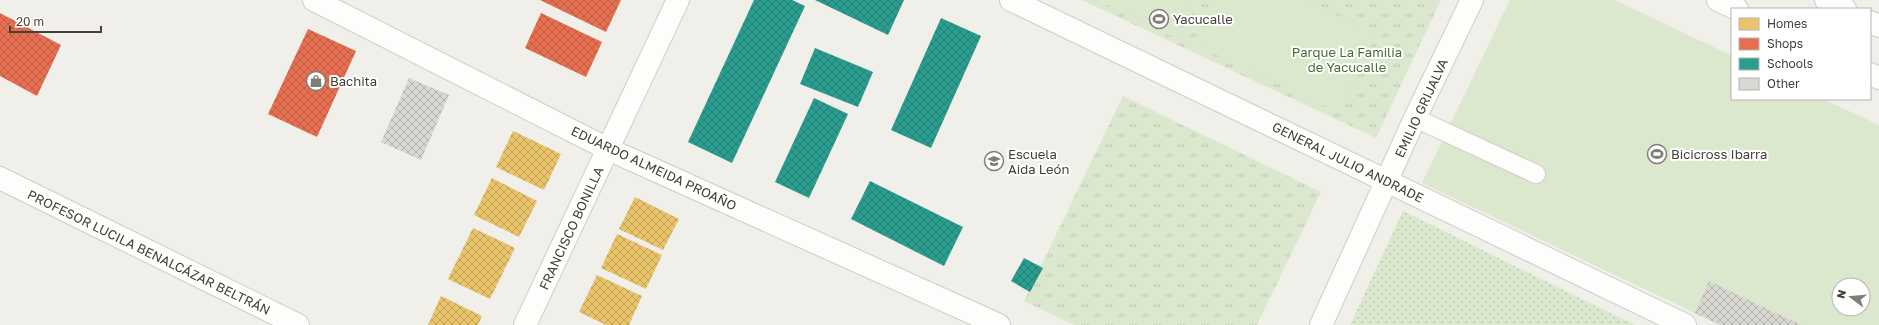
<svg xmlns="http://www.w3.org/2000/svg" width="1879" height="325" font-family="'Golos Text',sans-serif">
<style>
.grass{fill:url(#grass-dots)}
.park{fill:url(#park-tufts)}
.pitch{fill:#dbe8cd;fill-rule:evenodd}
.homes{fill:url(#homes-cross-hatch)}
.shops{fill:url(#shops-cross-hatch)}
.schools{fill:url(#schools-cross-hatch)}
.building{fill:url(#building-cross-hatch)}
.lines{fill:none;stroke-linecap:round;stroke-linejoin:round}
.service-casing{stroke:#cecdc8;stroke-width:20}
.minor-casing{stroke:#cecdc8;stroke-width:24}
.tertiary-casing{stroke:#cecdc8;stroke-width:24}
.service{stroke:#fdfdfc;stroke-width:18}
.minor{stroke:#fdfdfc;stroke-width:22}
.tertiary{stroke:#fdfdfc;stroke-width:22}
.labels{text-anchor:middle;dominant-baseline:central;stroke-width:4;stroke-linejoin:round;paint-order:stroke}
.poi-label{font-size:13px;fill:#454138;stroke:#fff;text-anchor:start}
.park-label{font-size:13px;fill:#447031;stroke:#fff}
.street-label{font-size:13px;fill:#454138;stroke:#fff}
</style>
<defs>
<pattern id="grass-dots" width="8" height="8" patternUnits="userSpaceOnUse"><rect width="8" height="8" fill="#dbe8cd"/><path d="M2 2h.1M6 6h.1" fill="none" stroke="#bdc8b1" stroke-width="1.8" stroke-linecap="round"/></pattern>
<pattern id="park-tufts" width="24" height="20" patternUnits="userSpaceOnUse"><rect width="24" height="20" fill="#dbe8cd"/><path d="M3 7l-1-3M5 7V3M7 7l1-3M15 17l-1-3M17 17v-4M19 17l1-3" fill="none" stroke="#bdc8b1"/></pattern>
<pattern id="homes-cross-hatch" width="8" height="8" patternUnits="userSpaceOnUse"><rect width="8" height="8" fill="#e9c46a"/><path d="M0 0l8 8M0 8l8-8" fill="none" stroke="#bfa158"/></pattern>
<pattern id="shops-cross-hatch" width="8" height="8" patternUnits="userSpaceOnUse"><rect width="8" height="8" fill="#e76f51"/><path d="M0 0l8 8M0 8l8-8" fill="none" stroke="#bd5d44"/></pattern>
<pattern id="schools-cross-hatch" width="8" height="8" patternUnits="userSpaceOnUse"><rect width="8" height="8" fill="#2a9d8f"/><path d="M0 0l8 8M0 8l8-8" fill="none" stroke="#268276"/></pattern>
<pattern id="building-cross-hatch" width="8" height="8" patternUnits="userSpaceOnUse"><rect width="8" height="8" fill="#d9d8d3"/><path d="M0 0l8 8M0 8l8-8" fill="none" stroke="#b2b1ac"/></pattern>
</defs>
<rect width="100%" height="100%" fill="#f0efea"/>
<path class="grass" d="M1403,211L1635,325H1350Z"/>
<path class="park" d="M1082,0H1441L1376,138Z
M1123,96L1321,192L1257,325H1074L1024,301Z"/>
<path class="pitch" d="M1096,0H1191L1174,37Z
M1220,0H1304L1376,34L1339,113L1198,46Z
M1367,0H1393L1388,10Z
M1510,0H1615L1732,56V99H1823L1879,125V325H1720L1422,183ZM1839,285H1863V309H1839Z"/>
<path class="homes" d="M513,131L561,154L544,190L496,167Z
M492,178L537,201L519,237L474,215Z
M635,197L679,219L663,250L619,229Z
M473,228L515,248L490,299L448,279Z
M617,234L662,255L646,289L601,268Z
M597,275L642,296L629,325H606L579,312Z
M441,296L482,316L478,325H428Z"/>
<path class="shops" d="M540,0H621L606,32Z
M0,13L61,45L37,96L0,76Z
M541,13L602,42L586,77L525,48Z
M308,29L356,51L317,137L268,114Z"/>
<path class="schools" d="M754,0H792L805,6L732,163L688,142Z
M815,0H904L888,35Z
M941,18L981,36L931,148L891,130Z
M815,48L873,72L858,107L800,84Z
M814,98L848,114L809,198L775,182Z
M870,181L963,227L944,266L851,219Z
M1024,258L1043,268L1030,292L1011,281Z"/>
<path class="building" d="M409,78L449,95L421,160L381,142Z
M1709,281L1801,325H1720L1695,313Z"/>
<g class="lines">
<defs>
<path id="service" d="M1415,118L1536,174"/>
<path id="minor" d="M314,0L608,149L999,325
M1011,0L1685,325
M0,178L298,325
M525,325L678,0
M1321,325L1415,118L1472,0"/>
<path id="tertiary" d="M1718,0L1737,9
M1826,0L1845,9
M1870,22L1879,26
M1870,74L1879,78"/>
</defs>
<use href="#service" class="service-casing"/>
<use href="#minor" class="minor-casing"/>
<use href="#tertiary" class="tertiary-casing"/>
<use href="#service" class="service"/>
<use href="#minor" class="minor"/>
<use href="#tertiary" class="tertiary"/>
</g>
<defs>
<symbol id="stadium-ring" viewBox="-11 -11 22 22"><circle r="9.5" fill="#fff" stroke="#817e76" stroke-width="1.5"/><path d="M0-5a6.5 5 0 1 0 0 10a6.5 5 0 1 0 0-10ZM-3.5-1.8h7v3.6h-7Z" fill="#817e76"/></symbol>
<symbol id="shop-ring" viewBox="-11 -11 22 22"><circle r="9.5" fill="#fff" stroke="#817e76" stroke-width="1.5"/><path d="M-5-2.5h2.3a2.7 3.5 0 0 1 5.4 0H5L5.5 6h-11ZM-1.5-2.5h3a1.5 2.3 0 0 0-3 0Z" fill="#817e76"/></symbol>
<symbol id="school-ring" viewBox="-11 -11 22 22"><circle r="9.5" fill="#fff" stroke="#817e76" stroke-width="1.5"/><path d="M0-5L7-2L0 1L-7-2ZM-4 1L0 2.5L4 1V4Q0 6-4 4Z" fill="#817e76"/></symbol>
</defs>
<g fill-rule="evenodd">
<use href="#stadium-ring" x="1148" y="8" width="22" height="22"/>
<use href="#shop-ring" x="305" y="70" width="22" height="22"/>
<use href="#stadium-ring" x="1646" y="143" width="22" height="22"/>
<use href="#school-ring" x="983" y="150" width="22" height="22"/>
</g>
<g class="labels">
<g class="poi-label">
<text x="1173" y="19">Yacucalle</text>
<text x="330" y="81">Bachita</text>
<text x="1008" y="154">Escuela<tspan x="1008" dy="15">Aida León</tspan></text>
<text x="1671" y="154">Bicicross Ibarra</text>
</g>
<g class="park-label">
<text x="1347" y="52">Parque La Familia<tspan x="1347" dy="15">de Yacucalle</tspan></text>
</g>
<g class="street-label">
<text transform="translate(1421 108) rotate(-65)">EMILIO GRIJALVA</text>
<text transform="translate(1348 162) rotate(26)">GENERAL JULIO ANDRADE</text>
<text transform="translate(654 168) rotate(25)">EDUARDO ALMEIDA PROAÑO</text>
<text transform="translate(571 228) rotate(-65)">FRANCISCO BONILLA</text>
<text transform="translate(149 252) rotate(26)">PROFESOR LUCILA BENALCÁZAR BELTRÁN</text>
</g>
</g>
<rect x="1731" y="8" width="140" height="92" fill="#ffffff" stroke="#b5b3af"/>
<rect x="1739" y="18" width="20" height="12" fill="#e9c46a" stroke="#b5b3af"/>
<text x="1767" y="28" font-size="12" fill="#454138">Homes</text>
<rect x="1739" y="38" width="20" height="12" fill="#e76f51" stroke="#b5b3af"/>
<text x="1767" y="48" font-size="12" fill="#454138">Shops</text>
<rect x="1739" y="58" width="20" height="12" fill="#2a9d8f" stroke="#b5b3af"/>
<text x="1767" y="68" font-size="12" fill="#454138">Schools</text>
<rect x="1739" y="78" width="20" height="12" fill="#d9d8d3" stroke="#b5b3af"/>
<text x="1767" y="88" font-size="12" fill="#454138">Other</text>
<g transform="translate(1851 297) rotate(286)"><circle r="19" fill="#ffffff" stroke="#b5b3af"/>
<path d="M0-3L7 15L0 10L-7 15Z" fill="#817e76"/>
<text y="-6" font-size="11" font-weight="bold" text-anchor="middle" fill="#454138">N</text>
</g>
<path d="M10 26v6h91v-6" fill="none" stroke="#454138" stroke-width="2"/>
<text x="16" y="26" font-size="12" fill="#454138" stroke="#ffffff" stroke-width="3" paint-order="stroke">20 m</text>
</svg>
